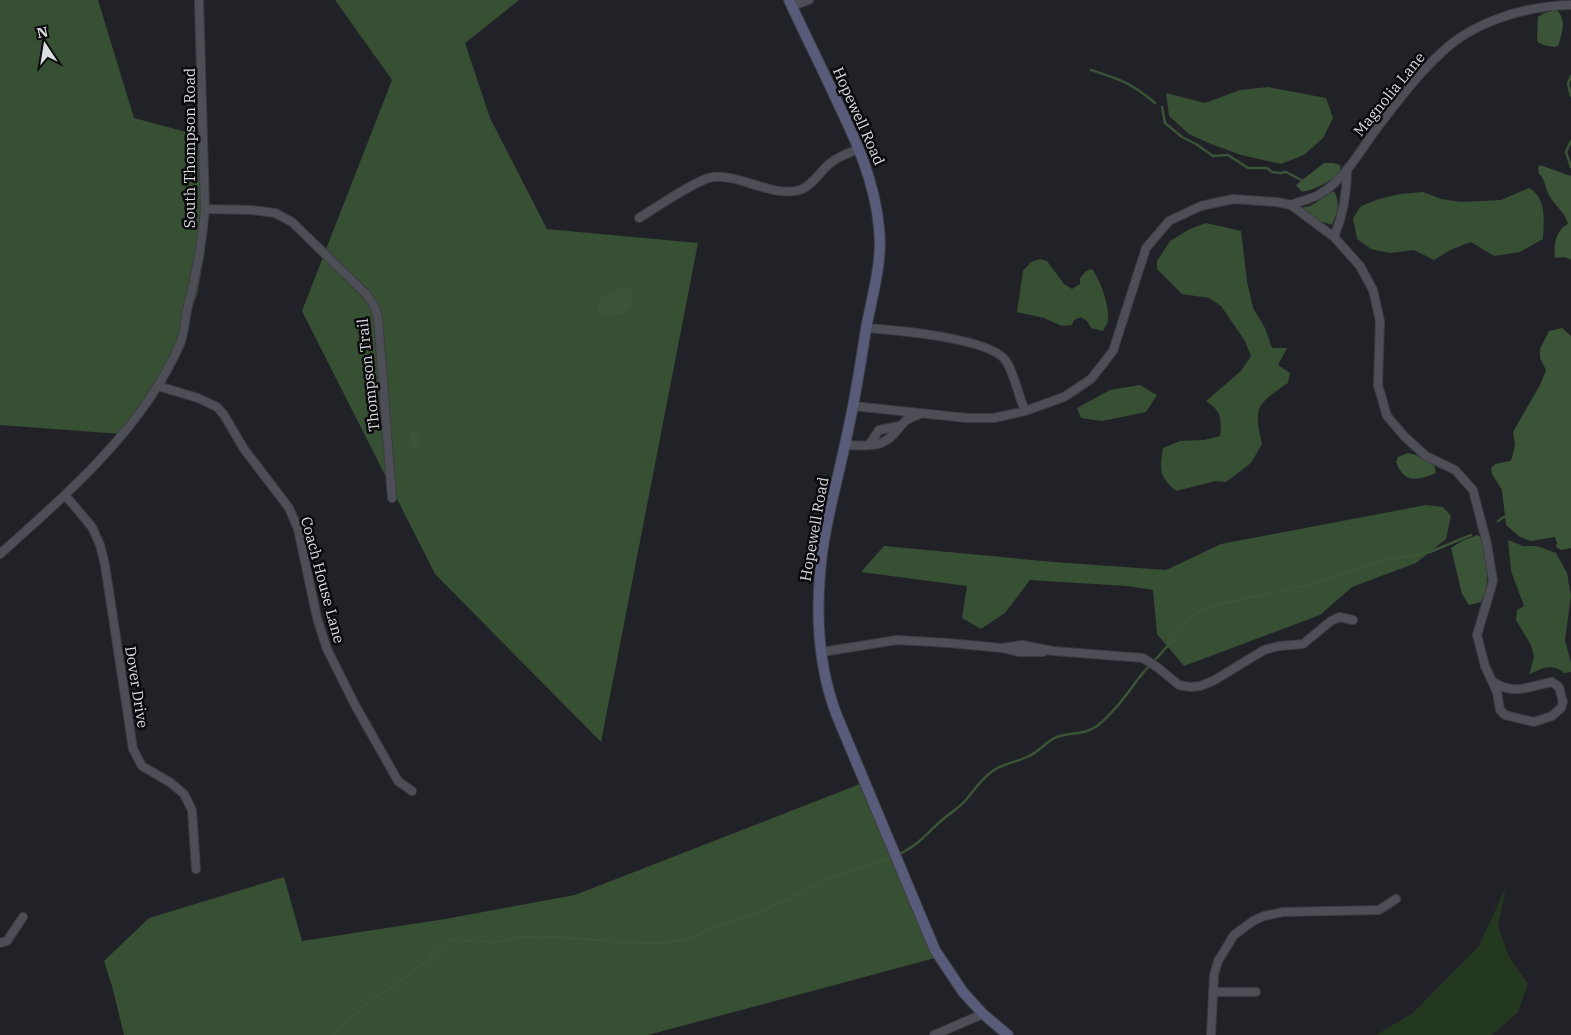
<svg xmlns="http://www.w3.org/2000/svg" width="1571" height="1035" font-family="'IBM Plex Serif',serif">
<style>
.green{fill:#23381f}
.forest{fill:#374f32}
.water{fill:#3b5336}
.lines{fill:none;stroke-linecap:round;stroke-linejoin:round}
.stream{stroke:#3b5336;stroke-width:2.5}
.street-casing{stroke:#3c3d43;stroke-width:10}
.secondary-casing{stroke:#3c3d43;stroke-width:12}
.street{stroke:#4e4f56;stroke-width:8}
.secondary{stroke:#585c7a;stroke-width:10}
.labels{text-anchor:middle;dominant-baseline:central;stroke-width:5;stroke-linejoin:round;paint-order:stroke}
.street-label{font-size:15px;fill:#dcdde1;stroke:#0b0b0e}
</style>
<rect width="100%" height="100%" fill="#212228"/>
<path class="green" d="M1506,887L1498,926L1509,957L1528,984L1518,1012L1492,1035H1376L1413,1013L1479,946Z"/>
<path class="forest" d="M0,0H98L134,118L205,137V251L197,295L167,369L121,434L0,425Z
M335,0H519L465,43L490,118L547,229L698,243L601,742L435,574L302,311L392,80Z
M1268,87L1326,98L1333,118L1323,138L1304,155L1281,164L1241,155L1211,144L1189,134L1169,116L1166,93L1205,103L1240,90Z
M1529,188C1547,198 1544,221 1543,239L1520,252L1494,256L1471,242L1450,250L1434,260L1414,250L1390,253L1371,249L1357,239L1353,218L1361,206L1379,199L1400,194L1423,192L1441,199L1461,202L1501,200Z
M1206,223L1241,231L1247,281L1253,308L1265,328L1272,348H1287L1278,365L1290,373L1288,383C1257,404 1253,406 1262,444L1251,463L1226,482L1216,481L1176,491C1158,476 1160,469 1163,448L1180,441L1204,440L1220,436C1222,418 1221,411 1206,401L1241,371L1251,356L1245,341L1221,306L1209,298L1182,294L1157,269V261L1170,241L1190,229Z
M1040,259L1047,261L1064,284L1072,289L1080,284V278L1086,271L1092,269C1100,279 1110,307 1108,320C1108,324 1104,328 1103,331L1091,328L1087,321L1081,317L1074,320L1072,325L1062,326L1044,318L1017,312L1023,271L1031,262Z
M1140,385L1157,395L1146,412L1102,421L1081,418L1077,408L1110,390Z
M1426,505L1443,507L1451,516L1446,539L1416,563L1352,587L1320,615L1184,666L1157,634L1153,590L1127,586L1030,580L1005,613L981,629L962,618L967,586L861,572L884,546L1054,562L1166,570L1221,544Z
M1508,540L1523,546H1537L1556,553L1567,573L1571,596L1565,640L1571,663V672L1564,673C1553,663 1541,668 1529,675L1534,657L1531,645L1516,620L1517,610L1524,606L1511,571Z
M860,784L879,830L901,872L935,958L648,1035H124L112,986L104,961L149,918L284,877L302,941L445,919L575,895Z"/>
<path class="water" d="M1557,10C1567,21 1562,33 1558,46C1551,48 1542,45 1537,41L1538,17L1544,13Z
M1324,163H1333L1340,165L1341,172C1329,182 1317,189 1302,192L1296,185Z
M1540,165L1571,176V260L1565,257L1555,258C1553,246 1556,229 1568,224C1566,213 1554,205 1549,195C1545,188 1545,178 1539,174L1538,168Z
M1334,191C1341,204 1337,212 1332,225L1320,221L1301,208L1310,206Z
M622,286L632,290C638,314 621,316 602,316L596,309L601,298Z
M1562,328L1571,336V548L1561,550L1556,547L1557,543L1555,537L1531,541L1520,537L1506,525L1502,490L1492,474L1491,468L1495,464L1510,461L1512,458L1515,445L1513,432L1540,385L1546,370L1540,358V349L1549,331Z
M414,431L420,435L421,442L419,448L414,449L410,444V434Z
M1408,453L1416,455L1434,465L1436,473C1426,477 1412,483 1403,474C1400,471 1398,466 1396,462L1398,457Z
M1477,535L1481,537C1486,559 1492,581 1481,602L1469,605L1462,594L1451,548L1462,541Z"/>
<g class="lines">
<path class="stream" d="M1091,70C1119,79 1132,83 1155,103
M1571,76L1568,84L1571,96
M1162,107L1165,123L1182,137L1196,144L1213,156L1228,155L1248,168H1267L1272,172L1281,173L1286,172L1305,182
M1571,141L1566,152L1571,167
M1498,521L1504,517
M898,855C920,844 925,835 942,820C950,813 959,808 966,800C975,789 981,779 994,770C1005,763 1018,762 1029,756C1040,751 1046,741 1057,737C1071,732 1085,735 1097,726C1115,712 1128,692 1142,674C1151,664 1161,654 1170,643C1185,624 1188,616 1211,606L1303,586L1387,560L1430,552L1471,535
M333,1035L373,998L392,987L428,960L443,945L453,940L497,942L519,937L541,936L640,943H662L683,940L776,905L836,876L893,857"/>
<defs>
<path id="street" d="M792,6L809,0
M1291,205C1300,201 1311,199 1320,194C1345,179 1360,151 1377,128C1397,102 1417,75 1441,53C1474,21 1526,6 1571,5
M205,209L252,210L275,213L292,222L366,294L374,305L378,318L392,498
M639,218C654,209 697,179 713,177C740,174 773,198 800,190C812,186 819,173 828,165C837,157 848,153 859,149
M1334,237C1343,215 1347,194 1347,170
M867,328C895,330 991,338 1006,361C1014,373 1019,397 1025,411
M158,386L198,398L217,407L224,415L244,449L289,508L298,529L317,618L327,649L355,705L398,781L412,791
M853,406L967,418H994L1025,411L1064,397L1091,379L1113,351L1146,248L1169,221L1201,206L1233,199L1277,202L1291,205L1334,237L1360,266L1373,290L1380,321L1378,385L1387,416L1405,437L1426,456L1455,470L1473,490L1487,544L1493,581L1477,635L1485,666L1497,692L1500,710L1505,715L1534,722L1552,716L1561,708L1563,702L1559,687L1552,682C1529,686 1516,696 1493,682
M845,445C856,445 871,447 881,443C898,437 899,419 918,415
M869,445L879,430L899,426
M65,495L92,527L100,545L105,565L133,749L142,766L171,783L184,794L192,810L196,869
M0,554C69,492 142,430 180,344C184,334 185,321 187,310C196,276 202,244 205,209L199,0
M1002,648L1022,645L1053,651L1143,658L1157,667L1179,685L1190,687L1200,686L1213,681L1264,650L1279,646L1303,644L1331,621L1339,617L1353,620
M822,652L897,640L949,643L1002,648L1019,652H1043
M0,943L7,941L23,917
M1213,992H1256
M934,1035L983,1014
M1211,1035L1214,975L1218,961L1234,935L1253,921L1264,916L1283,912L1379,910L1396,899"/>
<path id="secondary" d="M789,0C804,33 821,66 836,99C856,140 875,182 879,228C883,261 872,296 866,329C860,368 854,406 845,444C836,487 823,531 820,574C816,621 820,672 837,716L935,950L963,992L983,1014L1008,1035"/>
</defs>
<use href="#street" class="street-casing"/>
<use href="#secondary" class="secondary-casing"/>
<use href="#street" class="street"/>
<use href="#secondary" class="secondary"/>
</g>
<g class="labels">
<g class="street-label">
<text transform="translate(1389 94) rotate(-51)">Magnolia Lane</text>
<text transform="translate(859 116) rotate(66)">Hopewell Road</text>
<text transform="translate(189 148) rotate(-90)">South Thompson Road</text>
<text transform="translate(368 375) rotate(-96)">Thompson Trail</text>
<text transform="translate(814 529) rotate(-80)">Hopewell Road</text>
<text transform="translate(323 580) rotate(75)">Coach House Lane</text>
<text transform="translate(137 687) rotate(81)">Dover Drive</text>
</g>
</g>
<g transform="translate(45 45) rotate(348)" stroke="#0b0b0e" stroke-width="4" paint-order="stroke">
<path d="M0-4L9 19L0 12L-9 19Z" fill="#dcdde1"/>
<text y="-8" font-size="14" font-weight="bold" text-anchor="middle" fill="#dcdde1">N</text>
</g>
</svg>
